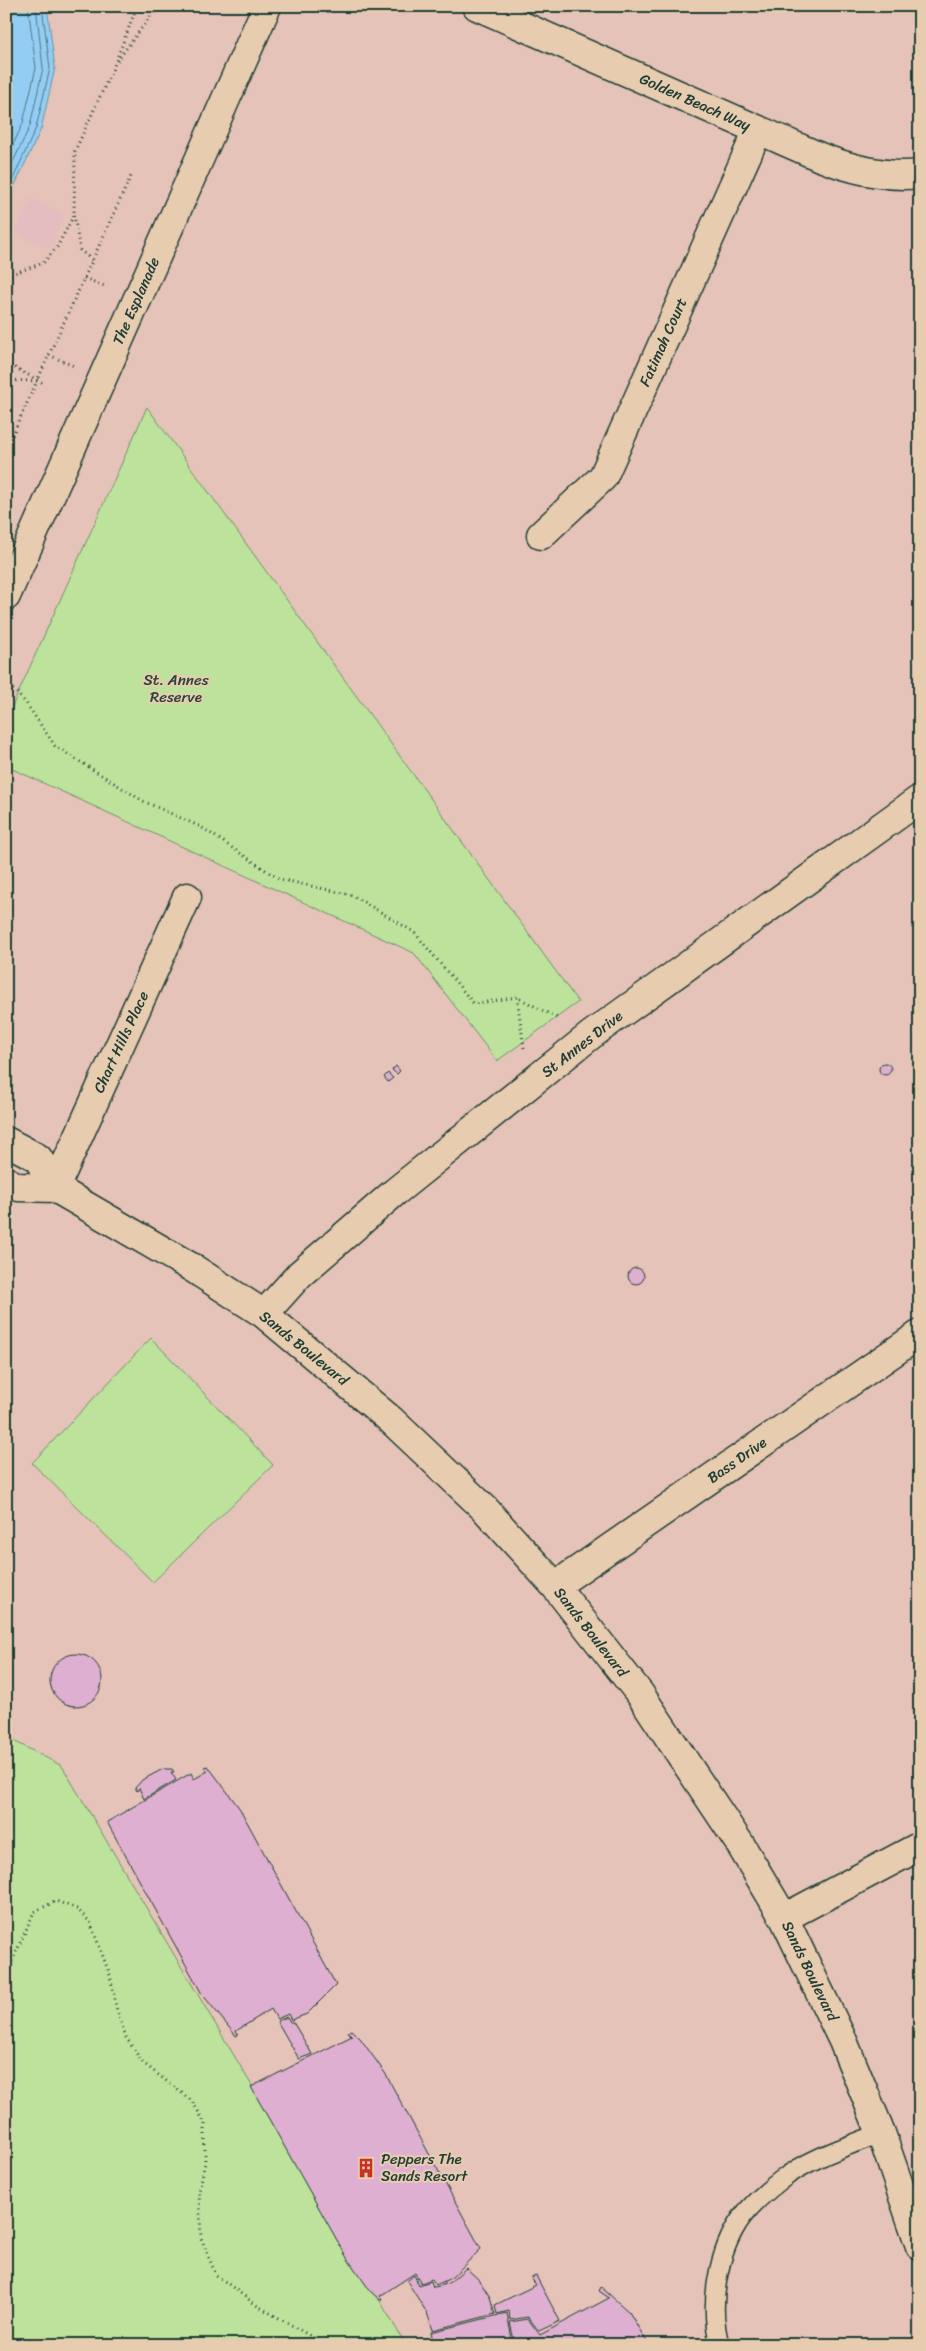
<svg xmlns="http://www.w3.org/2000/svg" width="926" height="2351" font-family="Sriracha,sans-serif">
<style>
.built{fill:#e3bdc0}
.green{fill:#bde29c;stroke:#6e9068}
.water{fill:#94cdf4;stroke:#6593a7}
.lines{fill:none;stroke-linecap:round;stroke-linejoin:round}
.shore{stroke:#4e7781;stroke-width:1}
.building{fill:#deafd0;stroke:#1f3d34}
.lane-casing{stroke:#1f3d34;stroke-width:21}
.street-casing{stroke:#1f3d34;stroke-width:31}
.path{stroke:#1f3d34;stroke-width:3;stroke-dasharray:1 4;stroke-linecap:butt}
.lane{stroke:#e8ccaf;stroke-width:18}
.street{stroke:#e8ccaf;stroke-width:28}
.labels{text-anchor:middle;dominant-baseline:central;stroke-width:4;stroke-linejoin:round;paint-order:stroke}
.street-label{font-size:15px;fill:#1f3d34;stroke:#e8ccaf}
.park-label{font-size:15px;fill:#274539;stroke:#e8ccaf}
.poi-label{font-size:15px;fill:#1f3d34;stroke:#e8ccaf;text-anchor:start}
</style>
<rect width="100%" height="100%" fill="#e5c3b9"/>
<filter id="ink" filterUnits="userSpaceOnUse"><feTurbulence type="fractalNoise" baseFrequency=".02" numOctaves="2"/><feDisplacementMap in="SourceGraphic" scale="10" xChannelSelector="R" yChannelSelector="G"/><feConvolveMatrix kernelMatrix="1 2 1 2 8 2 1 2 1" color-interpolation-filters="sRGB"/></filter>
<g filter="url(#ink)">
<path class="built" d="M31,199L65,214L50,249L15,233Z"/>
<path class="green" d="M147,407L578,1002L497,1061L414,953L6,766V720Z
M151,1338L273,1465L153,1582L32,1463Z
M6,1737L62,1766L406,2345H6Z"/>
<path class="water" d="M6,6H47L55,68L41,129L15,185L6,190Z"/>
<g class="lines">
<path class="shore" d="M6,160L23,123L36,68L28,6
M6,177L30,126L43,68L36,6
M6,184L12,181L36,128L50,68L42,6"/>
</g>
<path class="building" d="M879 1069a6 6 0 1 1 12 0a6 6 0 1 1-12 0Z
M396,1066L400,1071L397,1074L392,1070Z
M388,1073L393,1078L388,1082L384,1077Z
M628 1276a8 8 0 1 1 16 0a8 8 0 1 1-16 0Z
M50 1680a26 26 0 1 1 52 0a26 26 0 1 1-52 0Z
M208,1766L240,1809L336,1985L307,2014L291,2020L288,2014L277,2019L271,2009L236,2031L238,2035L236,2036L202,1994L107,1822L191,1773L194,1779L208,1771L204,1767Z
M163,1769H172L174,1772H171L176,1780L144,1799L139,1788L137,1791L135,1788L142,1780Z
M287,2017L290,2022H293L312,2054L299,2059L277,2021Z
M351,2030L360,2038L385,2073L481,2249L451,2278L436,2285L432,2279L421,2283L415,2273L380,2296L382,2299L380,2300L371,2292L347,2258L251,2087L352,2036L348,2032Z
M466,2268L478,2279L490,2297L495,2314L433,2330L427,2313L407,2281L414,2275L419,2285L431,2281L433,2287L440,2286L450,2282Z
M536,2276L560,2321L539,2331L528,2317L510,2320L509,2311L497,2314L495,2305L536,2285L531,2278Z
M601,2287L629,2312L649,2345H515L510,2322L528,2319L540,2335L609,2298L599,2291Z
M507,2313L513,2345H434L431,2332Z"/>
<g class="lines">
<defs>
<path id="lane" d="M720,2345C708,2306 718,2250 742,2217C752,2204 768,2190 781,2180C810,2158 848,2146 881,2133"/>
<path id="street" d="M477,6L820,157C851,169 886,178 920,174
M541,535L603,477L758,130
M6,596L267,6
M6,1141L38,1158L55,1188
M6,1181L18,1187L55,1188L191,1267L264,1314L391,1420L484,1508L555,1586L640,1694L740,1844L784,1918L843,2041L881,2133L920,2246
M55,1188L187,897
M264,1314L300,1274L395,1192L591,1035L920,799
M555,1586L920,1334
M784,1918L920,1846"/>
</defs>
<use href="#lane" class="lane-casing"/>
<use href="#street" class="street-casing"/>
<path class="path" d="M117,61L158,6
M74,215L80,250L93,261
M6,276L43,263L57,247L74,215L75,151L114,66L137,6
M84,278L107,287
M49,355L74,366
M6,363L45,384
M6,380L37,381L131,176
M6,449L37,381
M6,682L26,703L55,746L143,801L201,827L279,879L352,895L414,932L474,1004L517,997
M524,1048L517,997L559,1019
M6,1975L34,1912L56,1901L77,1909L90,1922L110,1975L117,2011L126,2037L142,2062L192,2101L205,2123V2163L199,2192L201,2238L216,2275L256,2305L319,2341L334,2345"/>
<use href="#lane" class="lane"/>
<use href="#street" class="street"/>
</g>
</g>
<defs>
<symbol id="building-bare" viewBox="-9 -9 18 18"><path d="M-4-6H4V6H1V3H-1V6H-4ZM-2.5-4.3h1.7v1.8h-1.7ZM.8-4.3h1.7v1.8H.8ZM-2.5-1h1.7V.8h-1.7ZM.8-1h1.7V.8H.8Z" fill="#c8321e" stroke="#e8ccaf" stroke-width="2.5" paint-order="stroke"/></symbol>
</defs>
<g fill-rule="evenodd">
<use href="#building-bare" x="352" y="2154" width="28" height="28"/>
</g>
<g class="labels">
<g class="street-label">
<text transform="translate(695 102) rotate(24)">Golden Beach Way</text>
<text transform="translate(136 301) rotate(-66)">The Esplanade</text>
<text transform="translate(663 342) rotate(-66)">Fatimah Court</text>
<text transform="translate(121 1042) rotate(-65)">Chart Hills Place</text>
<text transform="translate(582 1044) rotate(-38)">St Annes Drive</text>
<text transform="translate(304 1348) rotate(39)">Sands Boulevard</text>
<text transform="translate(737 1460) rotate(-35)">Bass Drive</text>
<text transform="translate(591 1632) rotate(52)">Sands Boulevard</text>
<text transform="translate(810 1971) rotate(64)">Sands Boulevard</text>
</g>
<g class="park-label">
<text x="176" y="680">St. Annes<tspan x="176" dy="17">Reserve</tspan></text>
</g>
<g class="poi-label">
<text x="381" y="2159">Peppers The<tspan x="381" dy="17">Sands Resort</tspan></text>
</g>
</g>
<rect width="926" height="2351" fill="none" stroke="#e8ccaf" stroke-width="25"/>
<rect x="12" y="12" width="901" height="2326" fill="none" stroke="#1f3d34" stroke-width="2" filter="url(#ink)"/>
</svg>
